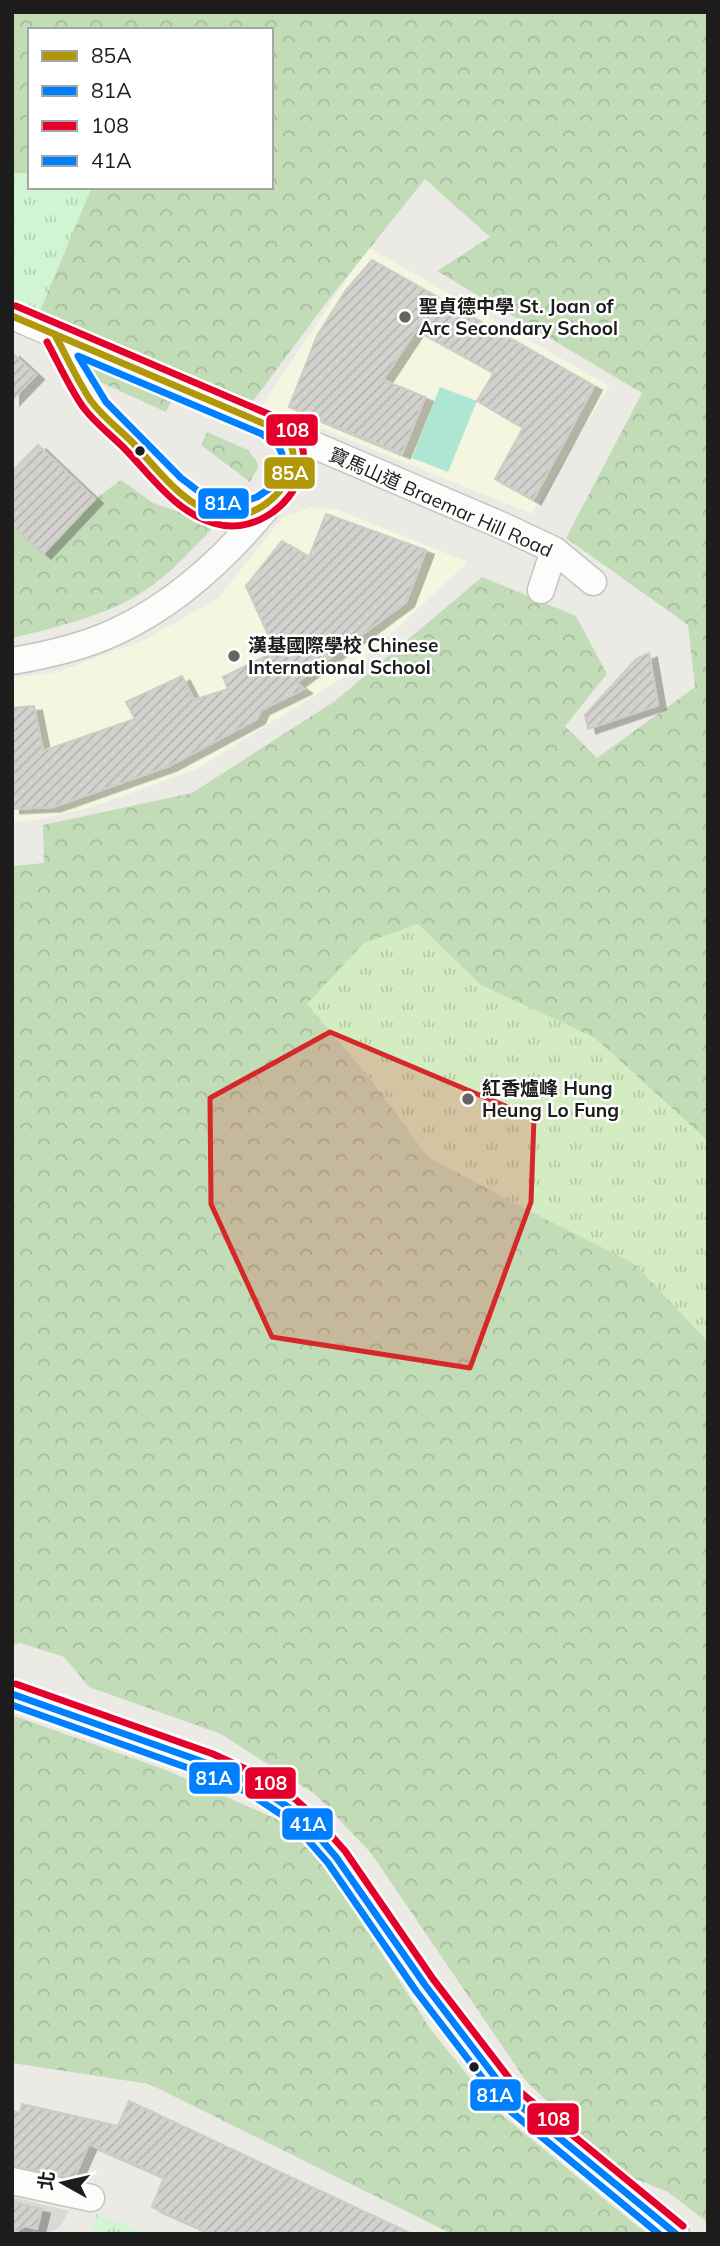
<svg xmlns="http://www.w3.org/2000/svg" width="720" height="2246" font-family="Mulish,'Noto Sans TC',sans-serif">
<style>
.residential{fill:#dbd9d6}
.education{fill:#f5f6df}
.grass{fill:url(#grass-tufts)}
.forest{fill:url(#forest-crowns);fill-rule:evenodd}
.park{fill:url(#park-tufts)}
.pitch{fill:#ade6d2}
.building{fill:url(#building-hatch);stroke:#cfcbc6;stroke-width:2;filter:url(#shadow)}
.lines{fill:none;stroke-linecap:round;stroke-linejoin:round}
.minor-casing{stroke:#c4c4c1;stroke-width:29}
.minor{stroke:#fcfcfb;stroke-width:26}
.bus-1-casing{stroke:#fff;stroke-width:12}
.bus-2-casing{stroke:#fff;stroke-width:12}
.bus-3-casing{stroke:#fff;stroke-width:12}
.bus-4-casing{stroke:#fff;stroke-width:12}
.bus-1{stroke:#b0980a;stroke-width:7}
.bus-2{stroke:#0080ff;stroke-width:7}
.bus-3{stroke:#e4002b;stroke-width:7}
.bus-4{stroke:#0080ff;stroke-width:7}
.marked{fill:#d62828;fill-opacity:0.2;stroke:#d62828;stroke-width:5;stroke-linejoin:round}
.poi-dot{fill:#656563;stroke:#fff;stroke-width:2.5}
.bus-dot{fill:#1d1d1d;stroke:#fff;stroke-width:2.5}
.labels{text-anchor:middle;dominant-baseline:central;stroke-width:5;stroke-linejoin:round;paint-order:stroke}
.poi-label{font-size:19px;font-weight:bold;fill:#1d1d1d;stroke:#fff;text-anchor:start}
.street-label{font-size:19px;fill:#1d1d1d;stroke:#fff}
.line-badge{stroke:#fff;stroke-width:2.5}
.badge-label{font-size:19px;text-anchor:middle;font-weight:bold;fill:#fff}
</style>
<defs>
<pattern id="grass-tufts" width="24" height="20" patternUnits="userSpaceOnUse" patternTransform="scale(1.75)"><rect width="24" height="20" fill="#d4ecc1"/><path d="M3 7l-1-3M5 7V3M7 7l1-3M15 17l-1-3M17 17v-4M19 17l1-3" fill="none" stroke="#b6caa5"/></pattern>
<pattern id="forest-crowns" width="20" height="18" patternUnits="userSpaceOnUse" patternTransform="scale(1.75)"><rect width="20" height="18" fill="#c2dcb8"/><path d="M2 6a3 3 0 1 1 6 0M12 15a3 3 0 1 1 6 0" fill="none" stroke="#a6bc9e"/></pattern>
<pattern id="park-tufts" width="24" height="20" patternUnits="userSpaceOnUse" patternTransform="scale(1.75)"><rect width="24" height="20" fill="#d1f4d3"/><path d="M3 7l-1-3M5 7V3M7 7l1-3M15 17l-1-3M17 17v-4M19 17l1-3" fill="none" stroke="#b3d1b5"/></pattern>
<pattern id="building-hatch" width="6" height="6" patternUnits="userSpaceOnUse" patternTransform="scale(1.75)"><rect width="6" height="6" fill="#d4d2ce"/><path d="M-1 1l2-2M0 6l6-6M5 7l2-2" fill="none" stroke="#b6b4b0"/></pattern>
<filter id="shadow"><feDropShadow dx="8" dy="4.5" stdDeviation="0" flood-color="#0004"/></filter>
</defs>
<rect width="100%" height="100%" fill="#eceae5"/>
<path class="residential" d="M12,2197L69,2211L60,2227L47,2234H12Z"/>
<path class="education" d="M368,247L609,386L532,514L263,405Z
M312,507L338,510L468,562L346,676L197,769L92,807L36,820L12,822V678L58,672L144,640L218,598L283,517Z"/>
<path class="grass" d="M418,924L481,985L595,1038L708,1141V1342L635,1264L522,1207L428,1157L368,1076L306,1004L364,942Z"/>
<path class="forest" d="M12,12H708V1141L595,1038L481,985L418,924L364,943L307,1004L368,1076L428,1157L522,1207L635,1264L708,1342V2223L668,2192L626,2175L594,2147L526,2081L371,1853L316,1795L221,1734L89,1687L64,1657L20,1643L12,1645V866L44,863L43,825L192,793L335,701L482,577L576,616L607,674L565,726L597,758L695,687L688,625L566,538L642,393L437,271L490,237L425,179L330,298L250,405L12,299ZM30,30H271V187H30Z
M78,359L171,402L166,412L89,377Z
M207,432L248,450L257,462L258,467L250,482L201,445Z
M121,480L153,503L216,525C196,545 176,568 153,585C114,614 58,627 12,638V525L43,554L95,499Z
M12,1715L166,1770L283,1822L321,1859L431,2030L496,2110L647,2234H452L149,2084L12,2063Z"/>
<path class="park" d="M12,173H30V187H92L40,311L12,299Z
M97,2214L146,2234H98L92,2230Z"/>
<path class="pitch" d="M440,387L477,401L448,472L412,458Z"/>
<path class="building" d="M372,260L594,386L533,500L495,479L523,428L477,401L494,373L416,330L383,380L425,397L402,454L289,407L317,336L346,290Z
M12,353L36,375L12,400Z
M38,445L95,499L43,554L12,525V472Z
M326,514L426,550L406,602L296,683L304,689L261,710L257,719L169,766L53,807L12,809V708L34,706L43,751L135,719L126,702L182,676L194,700L228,689L223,677L266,656L260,647L271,641L246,586L282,541L309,557Z
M649,653L658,705L588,729L585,715L636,659Z
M129,2101L412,2234H213L152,2207L164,2177L89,2144L74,2178L12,2166V2111L20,2113L22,2104L118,2126Z
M12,2202L42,2209L37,2229L25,2226L12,2234Z"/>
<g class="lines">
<defs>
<path id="minor" d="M12,316L503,526L554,550L593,582
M541,590L554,550
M12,661C48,655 83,647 115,632C174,605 223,560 264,511C277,495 298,472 292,449C290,441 281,435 274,430
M12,1694L209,1764L252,1783L288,1807L306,1822L336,1857L425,1985L511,2098L676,2234
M12,2181L91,2198"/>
</defs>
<use href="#minor" class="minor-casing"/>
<use href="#minor" class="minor"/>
<defs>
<path id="bus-1" d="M12,316L267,425C275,431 287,437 291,446C295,454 293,464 290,472C280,500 249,522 218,514C182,505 157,468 133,443C119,429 103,417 91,401C77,380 67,357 55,335"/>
<path id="bus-2" d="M78,356L262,434L279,447L282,454L279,471L269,489L257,497L237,504H225L210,500L181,478L106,402Z
M12,1705L205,1774L247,1792L282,1815L299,1830L328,1863L416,1991L503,2105L659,2234"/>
<path id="bus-3" d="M16,306L273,416C283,423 295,430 300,441C305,451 304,463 301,473C291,508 251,535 213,523C176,512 151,476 125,449C111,435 95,423 83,407C69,387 59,364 47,342
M16,1684L213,1754L257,1774L295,1799L313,1815L345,1851L433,1979L519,2091L683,2226"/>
<path id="bus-4" d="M12,1694L209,1764L252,1783L288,1807L306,1822L336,1857L425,1985L511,2098L676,2234"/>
</defs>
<use href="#bus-1" class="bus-1-casing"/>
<use href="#bus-2" class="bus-2-casing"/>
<use href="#bus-3" class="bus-3-casing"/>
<use href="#bus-4" class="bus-4-casing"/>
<use href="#bus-1" class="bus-1"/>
<use href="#bus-2" class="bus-2"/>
<use href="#bus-3" class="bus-3"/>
<use href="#bus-4" class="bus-4"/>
</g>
<path class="marked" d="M330,1032L534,1118L531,1202L470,1368L272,1337L211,1204L210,1098Z"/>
<g class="poi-dot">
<circle cx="405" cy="317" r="7"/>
<circle cx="234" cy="656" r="7"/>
<circle cx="468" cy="1099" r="7"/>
</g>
<g class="bus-dot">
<circle cx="140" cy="451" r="6"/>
<circle cx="474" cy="2067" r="6"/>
</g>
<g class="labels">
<g class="poi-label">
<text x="419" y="306">聖貞德中學 St. Joan of<tspan x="419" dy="22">Arc Secondary School</tspan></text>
<text x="248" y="645">漢基國際學校 Chinese<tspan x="248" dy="22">International School</tspan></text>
<text x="482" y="1088">紅香爐峰 Hung<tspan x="482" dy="22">Heung Lo Fung</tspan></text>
</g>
<g class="street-label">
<text transform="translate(441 502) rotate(24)">寶馬山道 Braemar Hill Road</text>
</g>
</g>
<g class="line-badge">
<rect x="265" y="413" width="54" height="34" rx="7" fill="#e4002b"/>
<rect x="263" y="456" width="53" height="34" rx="7" fill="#b0980a"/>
<rect x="197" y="487" width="53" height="33" rx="7" fill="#0080ff"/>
<rect x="188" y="1761" width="53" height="34" rx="7" fill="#0080ff"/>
<rect x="244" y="1766" width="53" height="34" rx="7" fill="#e4002b"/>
<rect x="281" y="1807" width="53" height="34" rx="7" fill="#0080ff"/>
<rect x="469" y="2078" width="53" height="34" rx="7" fill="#0080ff"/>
<rect x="526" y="2102" width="54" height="34" rx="7" fill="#e4002b"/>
</g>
<g class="badge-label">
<text x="292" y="437">108</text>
<text x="290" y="480">85A</text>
<text x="223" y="510">81A</text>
<text x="214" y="1785">81A</text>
<text x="270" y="1790">108</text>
<text x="308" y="1831">41A</text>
<text x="495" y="2102">81A</text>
<text x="553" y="2126">108</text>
</g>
<rect width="720" height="2246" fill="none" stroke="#1d1d1d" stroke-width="28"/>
<rect x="28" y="28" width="245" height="161" fill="#ffffff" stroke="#a5a5a5" stroke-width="2"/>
<rect x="42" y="51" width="35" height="10" fill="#b0980a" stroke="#a5a5a5" stroke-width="2"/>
<text x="91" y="63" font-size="21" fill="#1d1d1d">85A</text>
<rect x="42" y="86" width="35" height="10" fill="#0080ff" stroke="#a5a5a5" stroke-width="2"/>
<text x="91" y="98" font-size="21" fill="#1d1d1d">81A</text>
<rect x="42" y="121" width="35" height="10" fill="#e4002b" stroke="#a5a5a5" stroke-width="2"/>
<text x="91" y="133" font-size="21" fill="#1d1d1d">108</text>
<rect x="42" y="156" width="35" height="10" fill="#0080ff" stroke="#a5a5a5" stroke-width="2"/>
<text x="91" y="168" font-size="21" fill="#1d1d1d">41A</text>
<g transform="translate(63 2183) rotate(278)" stroke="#ffffff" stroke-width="5" paint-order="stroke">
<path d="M0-5L12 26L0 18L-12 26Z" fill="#1d1d1d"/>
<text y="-10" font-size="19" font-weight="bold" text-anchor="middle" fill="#1d1d1d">北</text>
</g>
</svg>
